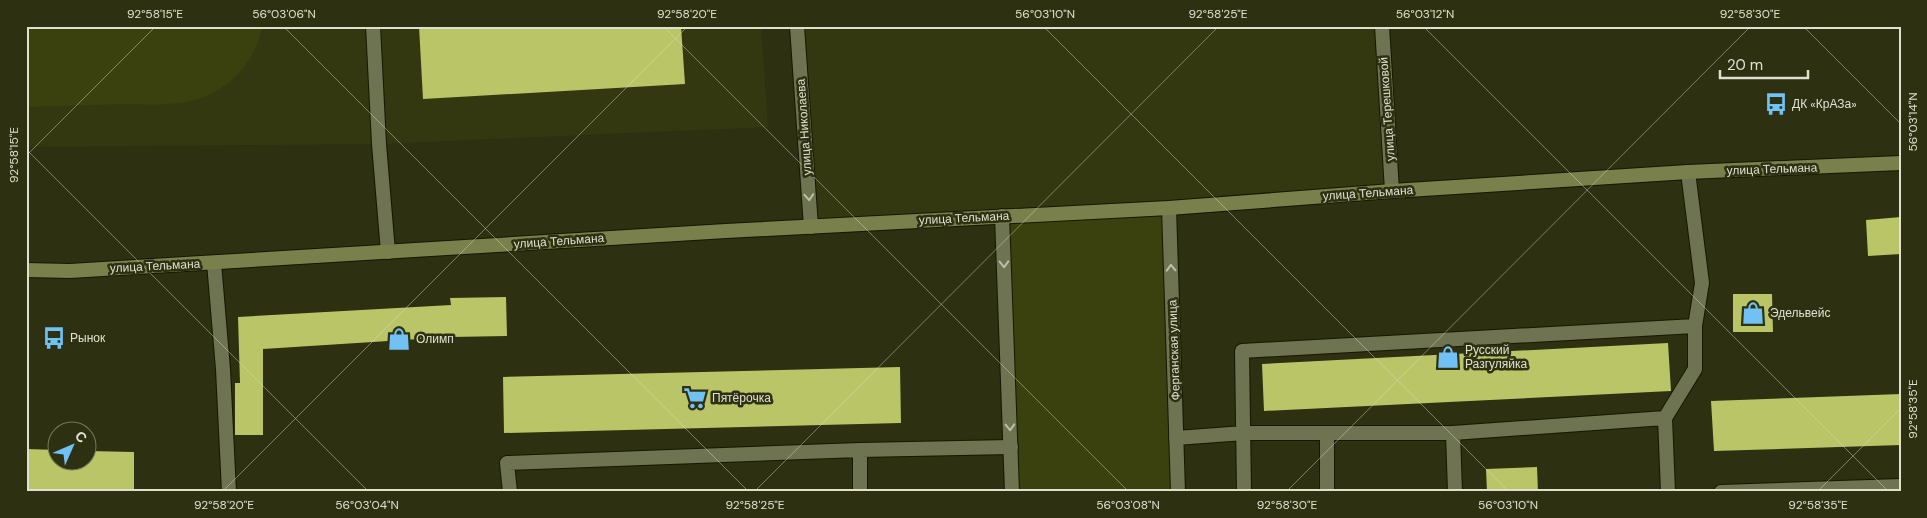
<svg xmlns="http://www.w3.org/2000/svg" width="1927" height="518" font-family="'DM Sans',sans-serif">
<style>
.built{fill:#343810}
.green{fill:#3b400f}
.building{fill:#bac567}
.lines{fill:none;stroke-linecap:round;stroke-linejoin:round}
.service-casing{stroke:#161800;stroke-width:16}
.minor-casing{stroke:#161800;stroke-width:16}
.secondary-casing{stroke:#161800;stroke-width:16}
.service{stroke:#6e7352;stroke-width:14}
.minor{stroke:#6e7352;stroke-width:14}
.secondary{stroke:#7a804b;stroke-width:14}
.oneway{stroke:#bcc0a9}
.ticks{fill:none;stroke:#dee1ce;stroke-width:1;stroke-opacity:0.45}
.labels{text-anchor:middle;dominant-baseline:central;stroke-width:5;stroke-linejoin:round;paint-order:stroke}
.poi-label{font-size:12px;fill:#dee1ce;stroke:#2d3011;text-anchor:start}
.street-label{font-size:12px;fill:#dee1ce;stroke:#2d3011}
.neatline{fill:none;stroke:#dee1ce;stroke-width:2}
.ticks-label{font-size:12px;text-anchor:middle;fill:#dee1ce}
</style>
<rect width="100%" height="100%" fill="#2d3011"/>
<path class="built" d="M26,26H761L768,127L379,144L26,147Z
M797,26H1382L1392,191L811,227Z"/>
<path class="green" d="M26,26H262C256,59 233,87 201,98C177,107 147,104 122,104C90,105 58,106 26,107Z
M1169,208L1178,492H1012L1002,216Z"/>
<path class="building" d="M419,26H681L685,84L423,99Z
M1901,217V254L1868,256L1866,220Z
M1733,294H1772L1773,332H1733Z
M506,297L507,336L451,337L263,349V435H235V383H240L238,317L451,305L450,298Z
M1668,343L1671,391L1264,411L1262,364Z
M900,367L901,423L504,433L503,377Z
M1901,394V445L1714,451L1711,401Z
M26,449L58,450V460H88V451L134,452V492H26Z
M1537,467L1538,492H1487L1486,469Z"/>
<g class="lines">
<defs>
<path id="service" d="M373,26L379,144L388,252
M214,263L223,369L229,492
M1327,433V492
M1453,433L1455,492
M1176,438L1244,433H1453L1665,418
M860,450V492
M510,492L507,463L860,450L1011,447
M1244,492L1242,351L1695,326
M1668,492L1665,418L1695,369V326L1702,283L1688,172
M1721,492L1901,486"/>
<path id="minor" d="M797,26L811,227
M1382,26L1392,191
M1169,208L1178,492
M1002,216L1012,492"/>
<path id="secondary" d="M26,270L70,271L726,231L1169,208L1392,191L1688,172L1901,163"/>
</defs>
<use href="#service" class="service-casing"/>
<use href="#minor" class="minor-casing"/>
<use href="#secondary" class="secondary-casing"/>
<use href="#service" class="service"/>
<use href="#minor" class="minor"/>
<use href="#secondary" class="secondary"/>
</g>
<defs><path id="oneway-chevron" d="M-2-3.5L2.5 0L-2 3.5" fill="none" stroke-width="1.6" stroke-linecap="round" stroke-linejoin="round" transform="scale(1.25)"/></defs>
<g class="oneway">
<use href="#oneway-chevron" transform="translate(809 197) rotate(86)"/>
<use href="#oneway-chevron" transform="translate(1004 264) rotate(88)"/>
<use href="#oneway-chevron" transform="translate(1171 268) rotate(-92)"/>
<use href="#oneway-chevron" transform="translate(1010 427) rotate(88)"/>
</g>
<path class="ticks" d="M283,26L749,492M663,26L1129,492M1043,26L1509,492M1423,26L1889,492M1803,26L1901,124M26,149L369,492M26,156L156,26M222,492L688,26M754,492L1219,26M1286,492L1751,26M1817,492L1901,408"/>
<defs>
<symbol id="bus-bare" viewBox="-9 -9 18 18"><path d="M-5-6H5V4H4V6H2V4H-2V6H-4V4H-5ZM-3.5-4V0h7V-4ZM-3.5 1.2v1.5H-2V1.2ZM2 1.2v1.5H3.5V1.2Z" fill="#71c1f5" stroke="#2d3011" stroke-width="2.5" paint-order="stroke"/></symbol>
<symbol id="shop-bare" viewBox="-9 -9 18 18"><path d="M-5-2.5h2.3a2.7 3.5 0 0 1 5.4 0H5L5.5 6h-11ZM-1.5-2.5h3a1.5 2.3 0 0 0-3 0Z" fill="#71c1f5" stroke="#2d3011" stroke-width="2.5" paint-order="stroke"/></symbol>
<symbol id="supermarket-bare" viewBox="-9 -9 18 18"><path d="M-6-5.5h2.5l.6 2H6L4.5 2H-2.5L-4.4-4H-6ZM-1.5 3.2a1.3 1.3 0 1 0 .1 0ZM3 3.2a1.3 1.3 0 1 0 .1 0Z" fill="#71c1f5" stroke="#2d3011" stroke-width="2.5" paint-order="stroke"/></symbol>
</defs>
<g fill-rule="evenodd">
<use href="#bus-bare" x="1760" y="88" width="32" height="32"/>
<use href="#shop-bare" x="1737" y="297" width="32" height="32"/>
<use href="#bus-bare" x="38" y="322" width="32" height="32"/>
<use href="#shop-bare" x="383" y="323" width="32" height="32"/>
<use href="#shop-bare" x="1432" y="341" width="32" height="32"/>
<use href="#supermarket-bare" x="679" y="382" width="32" height="32"/>
</g>
<g class="labels">
<g class="poi-label">
<text x="1792" y="104">ДК «КрАЗа»</text>
<text x="1770" y="313">Эдельвейс</text>
<text x="70" y="338">Рынок</text>
<text x="416" y="339">Олимп</text>
<text x="1465" y="350">Русский<tspan x="1465" dy="14">Разгуляйка</tspan></text>
<text x="712" y="398">Пятёрочка</text>
</g>
<g class="street-label">
<text transform="translate(1387 109) rotate(-94)">улица Терешковой</text>
<text transform="translate(804 127) rotate(-94)">улица Николаева</text>
<text transform="translate(1772 169) rotate(-2)">улица Тельмана</text>
<text transform="translate(1368 193) rotate(-4)">улица Тельмана</text>
<text transform="translate(964 218) rotate(-3)">улица Тельмана</text>
<text transform="translate(559 241) rotate(-4)">улица Тельмана</text>
<text transform="translate(155 266) rotate(-3)">улица Тельмана</text>
<text transform="translate(1174 350) rotate(-92)">Ферганская улица</text>
</g>
</g>
<rect width="1927" height="518" fill="none" stroke="#2d3011" stroke-width="55"/>
<g transform="translate(72 446) rotate(45)"><circle r="24" fill="#2d3011" stroke="#74775d"/>
<path d="M0-4L9 19L0 12L-9 19Z" fill="#71c1f5"/>
<text y="-8" font-size="14" font-weight="bold" text-anchor="middle" fill="#dee1ce">С</text>
</g>
<path d="M1720 70v8h88v-8" fill="none" stroke="#dee1ce" stroke-width="2.5"/>
<text x="1727" y="70" font-size="15" fill="#dee1ce" stroke="#2d3011" stroke-width="4" paint-order="stroke">20 m</text>
<rect x="28" y="28" width="1872" height="462" class="neatline"/>
<g class="ticks-label">
<text x="155" y="18">92°58'15"E</text>
<text x="284" y="18">56°03'06"N</text>
<text x="687" y="18">92°58'20"E</text>
<text x="1045" y="18">56°03'10"N</text>
<text x="1218" y="18">92°58'25"E</text>
<text x="1425" y="18">56°03'12"N</text>
<text x="1750" y="18">92°58'30"E</text>
<text transform="translate(1913 122) rotate(-90)" y="4">56°03'14"N</text>
<text transform="translate(14 155) rotate(-90)" y="4">92°58'15"E</text>
<text transform="translate(1913 409) rotate(-90)" y="4">92°58'35"E</text>
<text x="224" y="509">92°58'20"E</text>
<text x="367" y="509">56°03'04"N</text>
<text x="755" y="509">92°58'25"E</text>
<text x="1128" y="509">56°03'08"N</text>
<text x="1287" y="509">92°58'30"E</text>
<text x="1508" y="509">56°03'10"N</text>
<text x="1818" y="509">92°58'35"E</text>
</g>
</svg>
